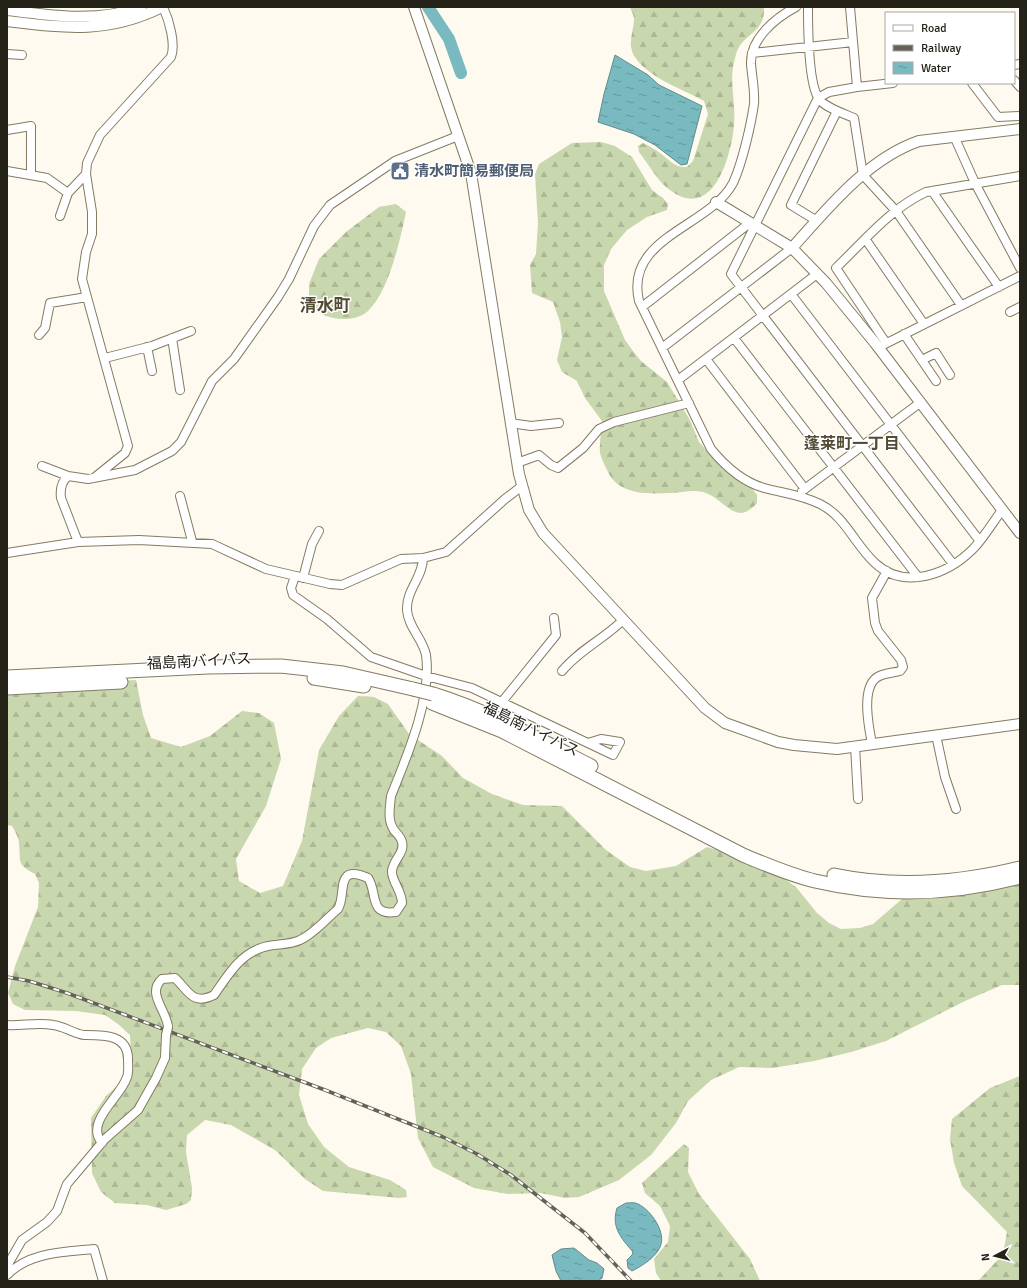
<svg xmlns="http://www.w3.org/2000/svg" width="1027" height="1288" font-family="Signika,'Noto Sans JP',sans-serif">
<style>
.forest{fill:url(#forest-firs)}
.water{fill:url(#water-ripples);stroke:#5f8c8d}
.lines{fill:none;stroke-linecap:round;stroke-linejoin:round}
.river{stroke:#78babf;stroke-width:12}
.minor-casing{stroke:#847b62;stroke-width:10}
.tertiary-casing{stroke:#847b62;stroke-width:12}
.trunk-casing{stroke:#847b62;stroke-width:15}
.minor{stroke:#fff;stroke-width:8}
.tertiary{stroke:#fff;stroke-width:10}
.trunk{stroke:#fff;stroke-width:13}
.rail-casing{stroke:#646156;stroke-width:3.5}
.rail{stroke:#fff;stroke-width:2;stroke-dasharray:6;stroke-linecap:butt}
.minor-bridge-casing{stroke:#847b62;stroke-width:10;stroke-linecap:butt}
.trunk-bridge-casing{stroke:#847b62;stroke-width:15;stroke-linecap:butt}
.minor-bridge{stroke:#fff;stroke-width:8}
.trunk-bridge{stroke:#fff;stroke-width:13}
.labels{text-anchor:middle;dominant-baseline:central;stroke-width:3;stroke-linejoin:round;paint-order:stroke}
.service-label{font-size:15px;font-weight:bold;fill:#4e5e75;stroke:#fff;text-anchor:start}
.street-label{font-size:15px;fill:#252218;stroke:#fff}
.neighbourhood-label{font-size:16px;font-weight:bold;fill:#534b33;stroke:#fff}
.quarter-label{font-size:17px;font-weight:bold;fill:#534b33;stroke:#fff}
</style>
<defs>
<pattern id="forest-firs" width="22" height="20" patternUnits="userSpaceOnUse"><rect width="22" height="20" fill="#c8d7ae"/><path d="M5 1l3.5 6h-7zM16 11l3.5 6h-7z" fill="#acb895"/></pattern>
<pattern id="water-ripples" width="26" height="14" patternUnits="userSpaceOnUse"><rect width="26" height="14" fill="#78babf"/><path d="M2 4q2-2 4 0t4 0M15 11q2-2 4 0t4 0" fill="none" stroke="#62979a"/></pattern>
</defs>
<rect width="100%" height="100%" fill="#fefaef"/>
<path class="forest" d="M630,7H764C765,28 753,30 741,44C736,50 735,59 733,67C730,86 736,105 734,125C731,159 711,227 665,186C657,179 646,161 639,152L638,146L643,143C649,146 655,149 660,153C670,160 674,168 687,167L693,161L708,114L704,101C683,89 636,74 631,47C630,37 634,28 634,19C634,15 631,11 630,7Z
M601,142L615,146L632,157L652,190L663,198L668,204L667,210L647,217L627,230L611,249L604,265V291L625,340L633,351L641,361L667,382L690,420L699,442L723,469L750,486L757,495V503C735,528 725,498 703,492C692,489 681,493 670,493C647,494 619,495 608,472C605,465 601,459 600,452C599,442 602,431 602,421L585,398L577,381L562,372L557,360L562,337L560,322L553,302L532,293L530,265L536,254L538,223L535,174L539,164L572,143Z
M396,204L406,212C400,240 389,291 368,311C357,321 337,321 324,315C319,313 313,308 309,304V284L319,259L346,232L379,207Z
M136,680L143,715L151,738L181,747L210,736L242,711L259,713L274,723L281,759L266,806L236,859L239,881L260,893L283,886L302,841L319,750L339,716L358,696L374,697L388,704L409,734L442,756L463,778L492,794L523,805L562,806L606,850L630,867L646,871L676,866L707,847L762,863L796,887L817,913L829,923L841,929L860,928L873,924L909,893L1020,881V985H1002L965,1001L886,1041L851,1052L814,1061L773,1068L739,1067L711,1080L688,1101L676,1123L651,1155L619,1180L579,1197L565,1198L541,1193L508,1194L474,1188L433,1167L418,1138L411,1074L401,1046L386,1032L368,1028L331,1038L316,1048L302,1069L299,1095L308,1124L324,1147L349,1167L390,1180L406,1190L407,1197L399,1198L323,1191L305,1179L275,1150L231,1125L205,1120L187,1135L186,1152L192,1188L191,1200L186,1204L166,1210L147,1205L115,1203L101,1192L92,1173L91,1118L106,1096L128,1076L131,1054L130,1035L118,1024L105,1015L76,1011L25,1010L13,1004L8,993L15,966L38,907L39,883L35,874C16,864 21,862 19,844C19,838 15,831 12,826L7,825V685Z
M1020,1076V1281H976L980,1279L1003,1254L1007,1232L962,1186L954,1163L950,1139L952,1119L990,1088Z
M684,1144L689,1148L688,1172L699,1194L750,1259L760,1281H661L656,1273L654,1259L668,1242L670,1226L660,1206L645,1193L642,1183Z"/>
<path class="water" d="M615,55L648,75L659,85L702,106L687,164L681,165L655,145L634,134L598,122L604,94Z
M626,1203C629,1203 635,1202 638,1204C651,1210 667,1233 660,1247C656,1257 642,1266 632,1271L628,1268L627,1260L632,1255L633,1252C621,1238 611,1227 617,1208Z
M574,1248L589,1260L597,1263L604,1269L602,1278L598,1281H561L556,1271L552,1255L561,1249Z"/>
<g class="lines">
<path class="river" d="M428,7L449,39L461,73"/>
<defs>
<path id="minor" d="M796,7C775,18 750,39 751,64C752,77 755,90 754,104C751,125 742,164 733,183C710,227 624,237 639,301L711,449C725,466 743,482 764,488C783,493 802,495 820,504C845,516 855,545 875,563C905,591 948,574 973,549C983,539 993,522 1002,510
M808,7C808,27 808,84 819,99C824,107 845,114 854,118L863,175L896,211L961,305
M850,7L857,87L829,92L818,98L731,274L953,564
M752,53L853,42
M7,54L22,55
M1014,65L1020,64
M1014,80L1020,87
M972,83L998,117L1020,116
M857,87L893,83
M7,130L31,126V174
M954,136L975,183L1020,268
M7,171L47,178L68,193L86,174
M932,191L999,287
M60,216L68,193
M817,221L791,205L837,111
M866,240L924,324
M791,294L979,540
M642,307L751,222
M1010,312L1020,307
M904,334L936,381
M39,335L45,328L50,303L87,297
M172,338L180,390
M734,338L918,577
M886,343L836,268C864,241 891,208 926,192L1020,176
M883,345L1020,276
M147,347L152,371
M662,348L792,248
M105,358L152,346L191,331
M706,359L805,489
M922,360L936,353L950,375
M678,380L817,274
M510,423L531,426L559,423
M517,463L539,455L551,465L558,468L583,448L599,429L614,422L689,403
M42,466L68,476
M94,478L125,453L128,446L82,279L86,252L92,234V212L86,174L87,163L100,135L171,57C176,44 169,20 163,7
M802,491L921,402
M180,496L192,541
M78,542L139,540L212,544L266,569L330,584L342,585L401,559L423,558L446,552L505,499L522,486
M7,553L78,542L61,498C60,490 61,482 68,476L88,479L135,470L172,451L181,442L212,381L234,359L278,297L289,279L314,226L330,205L395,161L458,136
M295,576L291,588L293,595L327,619L371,657L426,676L472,688L613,755L620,742L601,739L588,743
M303,578L312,544L319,531
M562,671C579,650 604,639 623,620
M501,703L556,635L554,618
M936,735L945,777L956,809
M872,744C869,728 861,690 876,678C882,673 893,673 900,671L903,667L901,660L878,631L875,623L872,598L887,571
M855,746L858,799
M7,1025C22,1026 38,1022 53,1025C64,1026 74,1034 84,1035C103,1035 128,1034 128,1059C128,1065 129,1072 127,1077C121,1097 84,1122 102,1143
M168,1027C167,1011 146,993 162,979L175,978C188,990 192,1006 214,995C227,977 238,956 261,948C273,943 288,946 300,940C314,934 326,919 338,909C347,894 334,863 368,878C378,892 368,916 396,912L402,903C402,891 391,880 392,871C393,860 405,853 402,842C401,837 397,834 394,830C387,820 390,807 391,796C407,756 432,699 426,655C423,639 408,627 407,610C406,590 423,577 423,558
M7,1266L22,1240L47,1222L57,1211L67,1184L105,1139L138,1110L156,1078L165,1058L166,1035
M7,1275C29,1252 64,1252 94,1249L103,1281"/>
<path id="tertiary" d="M414,7L471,173L519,474L529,510L543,533L705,708L725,723L778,742L794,745L837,749L1020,724
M7,10C52,16 98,23 141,7
M7,21C65,28 108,34 162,7
M716,202L792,248L826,283L875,343L1020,533
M792,248C828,208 867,159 919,141L1020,129"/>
<path id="trunk" d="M7,677L208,667L281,666L343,673L413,689
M314,678L364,686
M7,688L121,682
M433,694C488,711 539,739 591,766
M432,703L502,731L743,855C767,865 790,875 815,881C883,897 952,895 1020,877
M834,875C896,888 959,883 1020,868"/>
</defs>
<use href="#minor" class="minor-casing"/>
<use href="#tertiary" class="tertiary-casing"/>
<use href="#trunk" class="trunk-casing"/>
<use href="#minor" class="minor"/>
<use href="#tertiary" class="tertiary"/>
<use href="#trunk" class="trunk"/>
<defs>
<path id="rail" d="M7,977L29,981L67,993L325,1090L443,1137L477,1154L511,1175L585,1233L631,1281"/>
</defs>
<use href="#rail" class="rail-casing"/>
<use href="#rail" class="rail"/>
<defs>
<path id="minor-bridge" d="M166,1035L168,1027"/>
<path id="trunk-bridge" d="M413,689L433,694"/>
</defs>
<use href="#minor-bridge" class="minor-bridge-casing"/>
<use href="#trunk-bridge" class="trunk-bridge-casing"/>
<use href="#minor-bridge" class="minor-bridge"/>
<use href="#trunk-bridge" class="trunk-bridge"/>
</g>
<defs>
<symbol id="civic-square" viewBox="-11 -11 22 22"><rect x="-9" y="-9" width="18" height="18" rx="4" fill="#5c6f8a" stroke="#fff"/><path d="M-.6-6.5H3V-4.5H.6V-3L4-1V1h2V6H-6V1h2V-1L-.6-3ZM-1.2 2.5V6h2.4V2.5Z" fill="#fff"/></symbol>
</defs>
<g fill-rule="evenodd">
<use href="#civic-square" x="389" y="160" width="22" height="22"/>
</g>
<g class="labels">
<g class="service-label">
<text x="414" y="171">清水町簡易郵便局</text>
</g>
<g class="street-label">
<text transform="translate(199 661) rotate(-3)">福島南バイパス</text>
<text transform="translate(531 729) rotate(26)">福島南バイパス</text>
</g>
<g class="neighbourhood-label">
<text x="852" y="444">蓬莱町一丁目</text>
</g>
<g class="quarter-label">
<text x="325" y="305">清水町</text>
</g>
</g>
<rect width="1027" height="1288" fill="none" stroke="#252218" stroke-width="16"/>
<rect x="885" y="12" width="130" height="72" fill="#ffffff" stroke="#a8a7a3"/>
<rect x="893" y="25" width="20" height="6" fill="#ffffff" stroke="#a8a7a3"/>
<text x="921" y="32" font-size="12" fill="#252218">Road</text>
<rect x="893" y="45" width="20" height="6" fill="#646156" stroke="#a8a7a3"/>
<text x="921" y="52" font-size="12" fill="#252218">Railway</text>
<rect x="893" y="62" width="20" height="12" fill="url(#water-ripples)" stroke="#a8a7a3"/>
<text x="921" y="72" font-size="12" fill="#252218">Water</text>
<g transform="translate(995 1256) rotate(263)" stroke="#ffffff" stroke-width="3" paint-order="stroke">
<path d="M0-3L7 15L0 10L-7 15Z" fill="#252218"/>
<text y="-6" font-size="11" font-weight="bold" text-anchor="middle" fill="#252218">N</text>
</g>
</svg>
